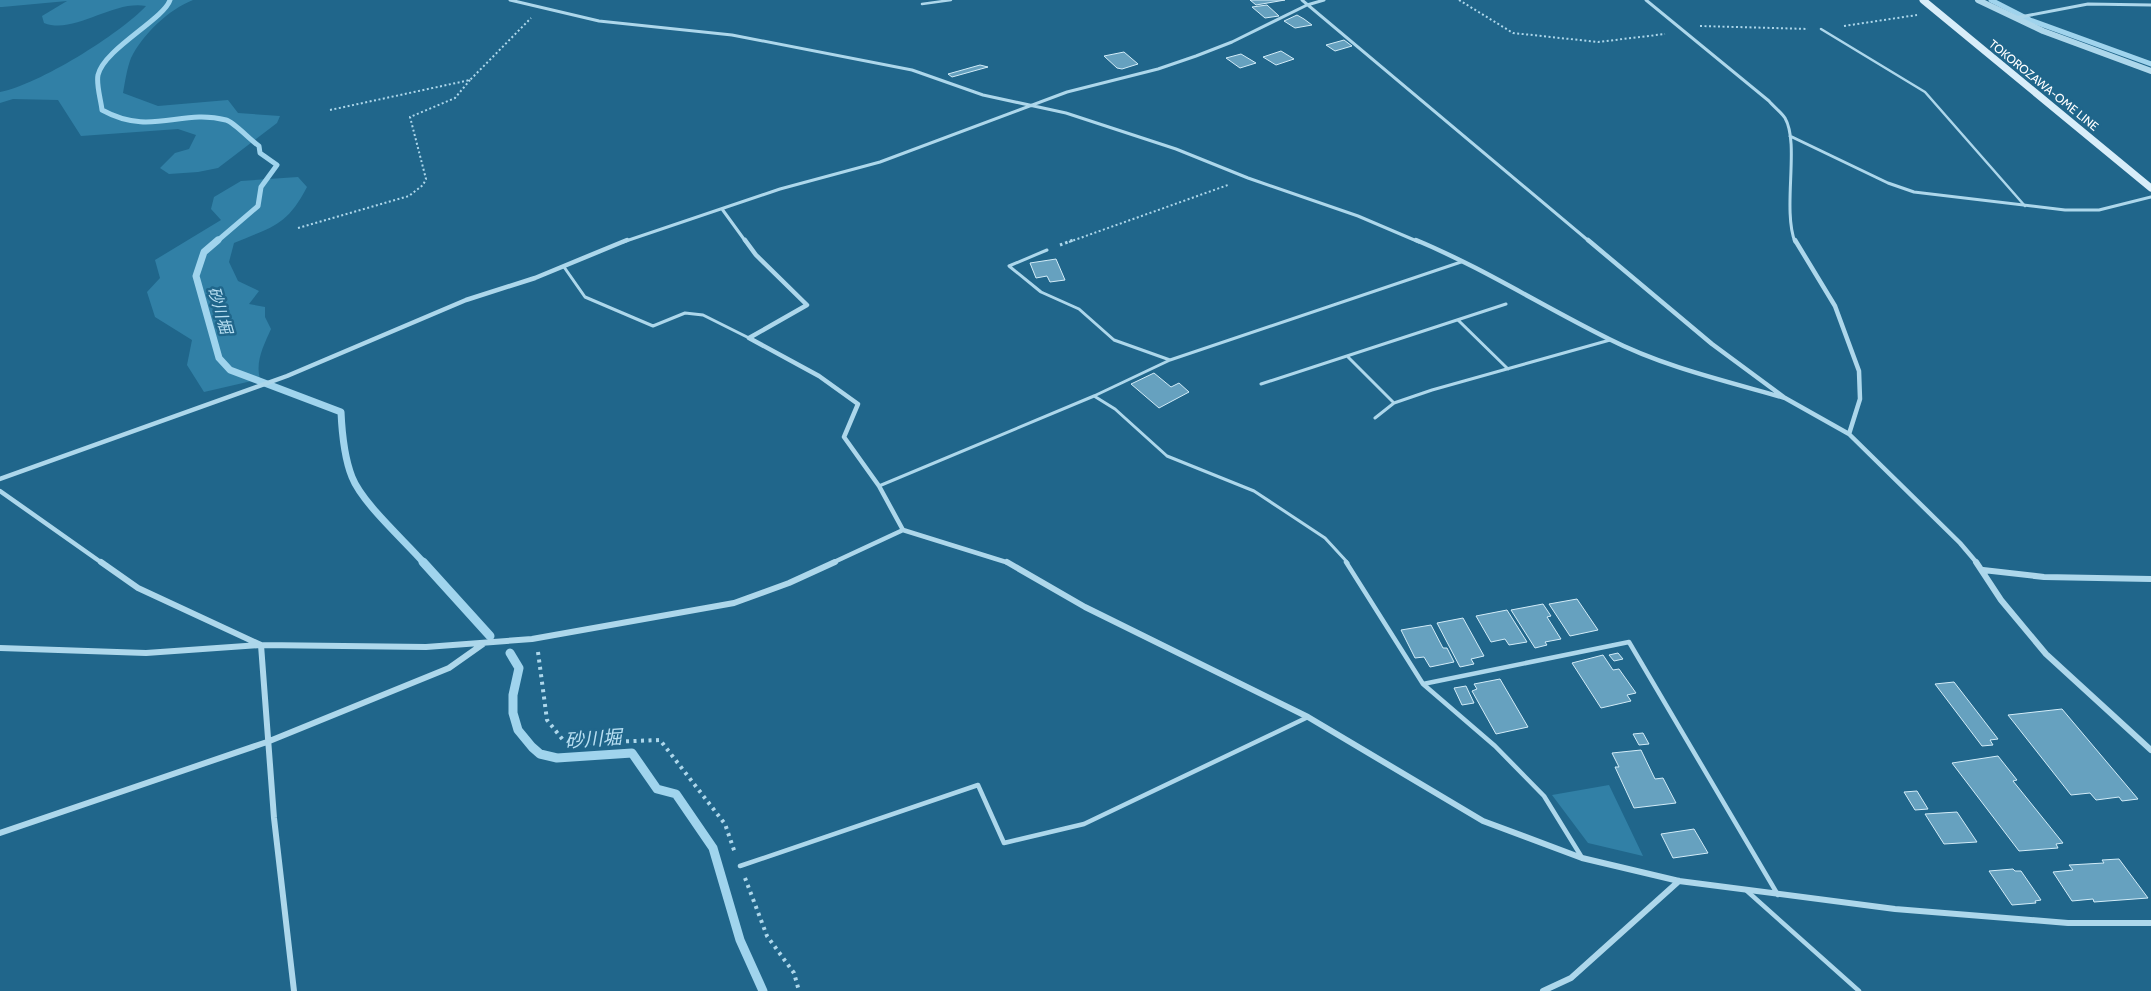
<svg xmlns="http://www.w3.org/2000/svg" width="2151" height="991" font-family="Cabin,'Noto Sans JP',sans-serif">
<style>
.green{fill:#3180a6}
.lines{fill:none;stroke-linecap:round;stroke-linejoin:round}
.stream-far2{stroke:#a0d4ed;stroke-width:5}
.stream-far1{stroke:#a0d4ed;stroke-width:7}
.stream{stroke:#a0d4ed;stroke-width:9}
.building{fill:#66a1bf;stroke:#d2ecf8}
.path-far2{stroke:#add7eb;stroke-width:2;stroke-dasharray:2 2.5;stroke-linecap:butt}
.path-far1{stroke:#add7eb;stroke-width:3;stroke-dasharray:2.5 3;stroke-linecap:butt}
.path{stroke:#add7eb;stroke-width:4;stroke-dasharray:3 4.5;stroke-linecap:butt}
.service-far2{stroke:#add7eb;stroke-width:2.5}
.service-far1{stroke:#add7eb;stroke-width:3}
.service{stroke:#add7eb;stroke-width:4.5}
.minor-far2{stroke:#add7eb;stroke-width:3}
.minor-far1{stroke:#add7eb;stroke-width:4.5}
.minor{stroke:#add7eb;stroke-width:6}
.tertiary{stroke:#add7eb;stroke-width:6}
.secondary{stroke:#d8edf9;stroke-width:7}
.labels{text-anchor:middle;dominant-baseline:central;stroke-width:5;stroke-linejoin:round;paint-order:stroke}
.far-street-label{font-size:12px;fill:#fff;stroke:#20668b}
.water-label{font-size:16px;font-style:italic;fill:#b9e0f3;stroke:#20668b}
.near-water-label{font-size:19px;font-style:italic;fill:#b9e0f3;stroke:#20668b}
</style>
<rect width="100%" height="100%" fill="#20668b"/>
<path class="green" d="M0,0H193C169,9 142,35 131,58C127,68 125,82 123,93L158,106L228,100L238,113L280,116L277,123L218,168L198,172L169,174L160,168L175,153L189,149L196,135L178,129L81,136L58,100L13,99L0,103V92C38,85 120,34 146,6C112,0 75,35 44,23L42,16L67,1L2,7H0Z
M298,177L307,187C286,227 273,226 234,243L229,262L238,281L259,291L249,304L265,307V317L271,329C264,345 255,361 260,379L204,392L187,365L192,340L155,317L147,292L160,278L155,260L221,220L211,209L214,197L241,181Z
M1609,785L1643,856L1588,843L1552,795Z"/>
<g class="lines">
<path class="stream-far2" d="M170,0C164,19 104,49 98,75C96,85 101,100 102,110C151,137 181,108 226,120C234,122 250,140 259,146L260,153L277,165L261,187L258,206L216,242
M1991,0L2030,20L2151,64"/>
<path class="stream-far1" d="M218,240L204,252L196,276L219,358L230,370L341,412C342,434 344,457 352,477C362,503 405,541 424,563"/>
<path class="stream" d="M423,562L490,636
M510,653L519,668L513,695V713L518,730L532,747L540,754L557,758L632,753L657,789L676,794L713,848L740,940L763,991"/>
</g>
<path class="building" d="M1250,0H1285L1256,5Z
M1267,5L1279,16L1265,18L1252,7Z
M1297,15L1304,19L1312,25L1295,28L1284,21Z
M1344,40L1352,46L1335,51L1326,45Z
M1281,51L1294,59L1276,65L1263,57Z
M1124,52L1138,64L1122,69L1117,68L1104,56Z
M1241,54L1256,63L1240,68L1226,58Z
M980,65L988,67L952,77L948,74Z
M1056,259L1065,280L1050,282L1047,276L1036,278L1030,263Z
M1154,373L1171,387L1179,383L1189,392L1159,408L1131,384Z
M1577,599L1598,630L1570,636L1549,604Z
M1543,604L1551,616L1547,617L1561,639L1545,642L1547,645L1535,648L1511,610Z
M1507,610L1527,642L1509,645L1505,639L1491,642L1476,616Z
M1463,618L1484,656L1471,659L1474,664L1460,667L1437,623Z
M1431,625L1443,648H1447L1454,662L1430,667L1424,657L1415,658L1401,630Z
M1618,653L1623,659L1614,661L1609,655Z
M1603,655L1613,670L1619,669L1636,693L1627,695L1631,701L1601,708L1572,663Z
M1500,679L1528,727L1496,734L1472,691L1477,689L1474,684Z
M1954,682L1998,739L1990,740L1993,745L1982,746L1935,684Z
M1466,686L1474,703L1462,705L1454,688Z
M2062,709L2138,799L2122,801L2119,797L2096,800L2090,793L2071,795L2008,715Z
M1643,733L1649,744L1639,745L1633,734Z
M1641,750L1655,779L1663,778L1676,803L1634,808L1615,767H1619L1612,753Z
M1998,756L2017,780L2013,781L2063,843L2056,844L2058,848L2019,851L1952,763Z
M1917,791L1928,809L1915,810L1904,792Z
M1957,812L1977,842L1944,844L1925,814Z
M1694,829L1708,853L1673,858L1661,834Z
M2119,859L2148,898L2094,902L2093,899L2072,901L2053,872L2073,870L2069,865L2104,863L2102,860Z
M2013,869L2015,871H2021L2041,900L2035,901L2036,903L2012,905L1989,871Z"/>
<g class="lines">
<path class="path-far2" d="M1459,0L1513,33L1598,42L1665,34
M1700,26L1808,29
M1844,26L1917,15
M330,110L470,80L531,18
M298,228L409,196L423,185L426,179L410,117L455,98L470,80
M1069,242L1228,185"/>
<path class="path-far1" d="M1060,245L1073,240"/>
<path class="path" d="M538,652L547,720L563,740L582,743L660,740L725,824L735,853
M745,878L767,936L794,973L799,991"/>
<path class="service-far2" d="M922,4L951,0
M1821,29L1925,92L2025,206"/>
<path class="service-far1" d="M1047,250L1009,266L1041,292L1079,309L1114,340L1170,360
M564,267L585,297L653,326L685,313L703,315L749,338
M1458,320L1508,369
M1347,356L1394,403
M1261,384L1506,304
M1094,396L1115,409L1167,456L1254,491L1325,538L1348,563
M1375,418L1394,403L1432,390L1610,340
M879,486L1094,396L1170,360L1461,262"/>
<path class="service" d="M1346,562L1423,684L1495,746L1544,796L1581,856
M1423,684L1629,642L1778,895
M740,866L978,785L1004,843L1084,824L1308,717
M1747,891L1859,991"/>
<path class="minor-far2" d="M510,0L599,21L732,35L912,70L983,95L1066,113L1176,149L1248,178L1358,216L1419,242
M1302,0L1590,242
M1646,0L1769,101C1774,107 1781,112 1785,118C1800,144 1782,208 1795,242
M2015,18L2088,4L2151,5
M1790,136L1888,183L1914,192L2065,210H2099L2151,197
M722,209L746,242
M623,242L780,189L880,162L1067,92L1158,69L1196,56L1232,42L1307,5L1324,0"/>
<path class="minor-far1" d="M745,240L756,255L807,305L749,338
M1416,240C1483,268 1544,307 1609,339C1664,367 1726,381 1785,398
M1588,240L1712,344L1785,398L1849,434L1960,543L1977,563
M1795,240L1835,306L1859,371L1860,399L1849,434
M749,338L819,376L858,404L844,437L879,486L903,530
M0,479L287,376L466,300L535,278L627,240
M0,491L102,563
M832,563L903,530L1009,563"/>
<path class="minor" d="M101,562L138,588L261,645L426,647L532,639L734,603L789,583L835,562
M1007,562L1085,607L1308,717L1483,821L1582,858L1679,881L1895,909L2068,923H2151
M1976,562L2001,600L2046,654L2151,750
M1983,570L2044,577L2151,579
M0,648L146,653L261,645L274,818L294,991
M0,833L267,742L449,668L483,644
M1543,991L1571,978L1679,881"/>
<path class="tertiary" d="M1978,0L2043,31L2151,71"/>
<path class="secondary" d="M1923,0L2151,188"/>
</g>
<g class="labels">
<g class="far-street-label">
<text transform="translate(2044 85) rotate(39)">TOKOROZAWA-OME LINE</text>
</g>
<g class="water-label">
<text transform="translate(220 310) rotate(74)">砂川堀</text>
</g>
<g class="near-water-label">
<text transform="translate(593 739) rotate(-4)">砂川堀</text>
</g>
</g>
</svg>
